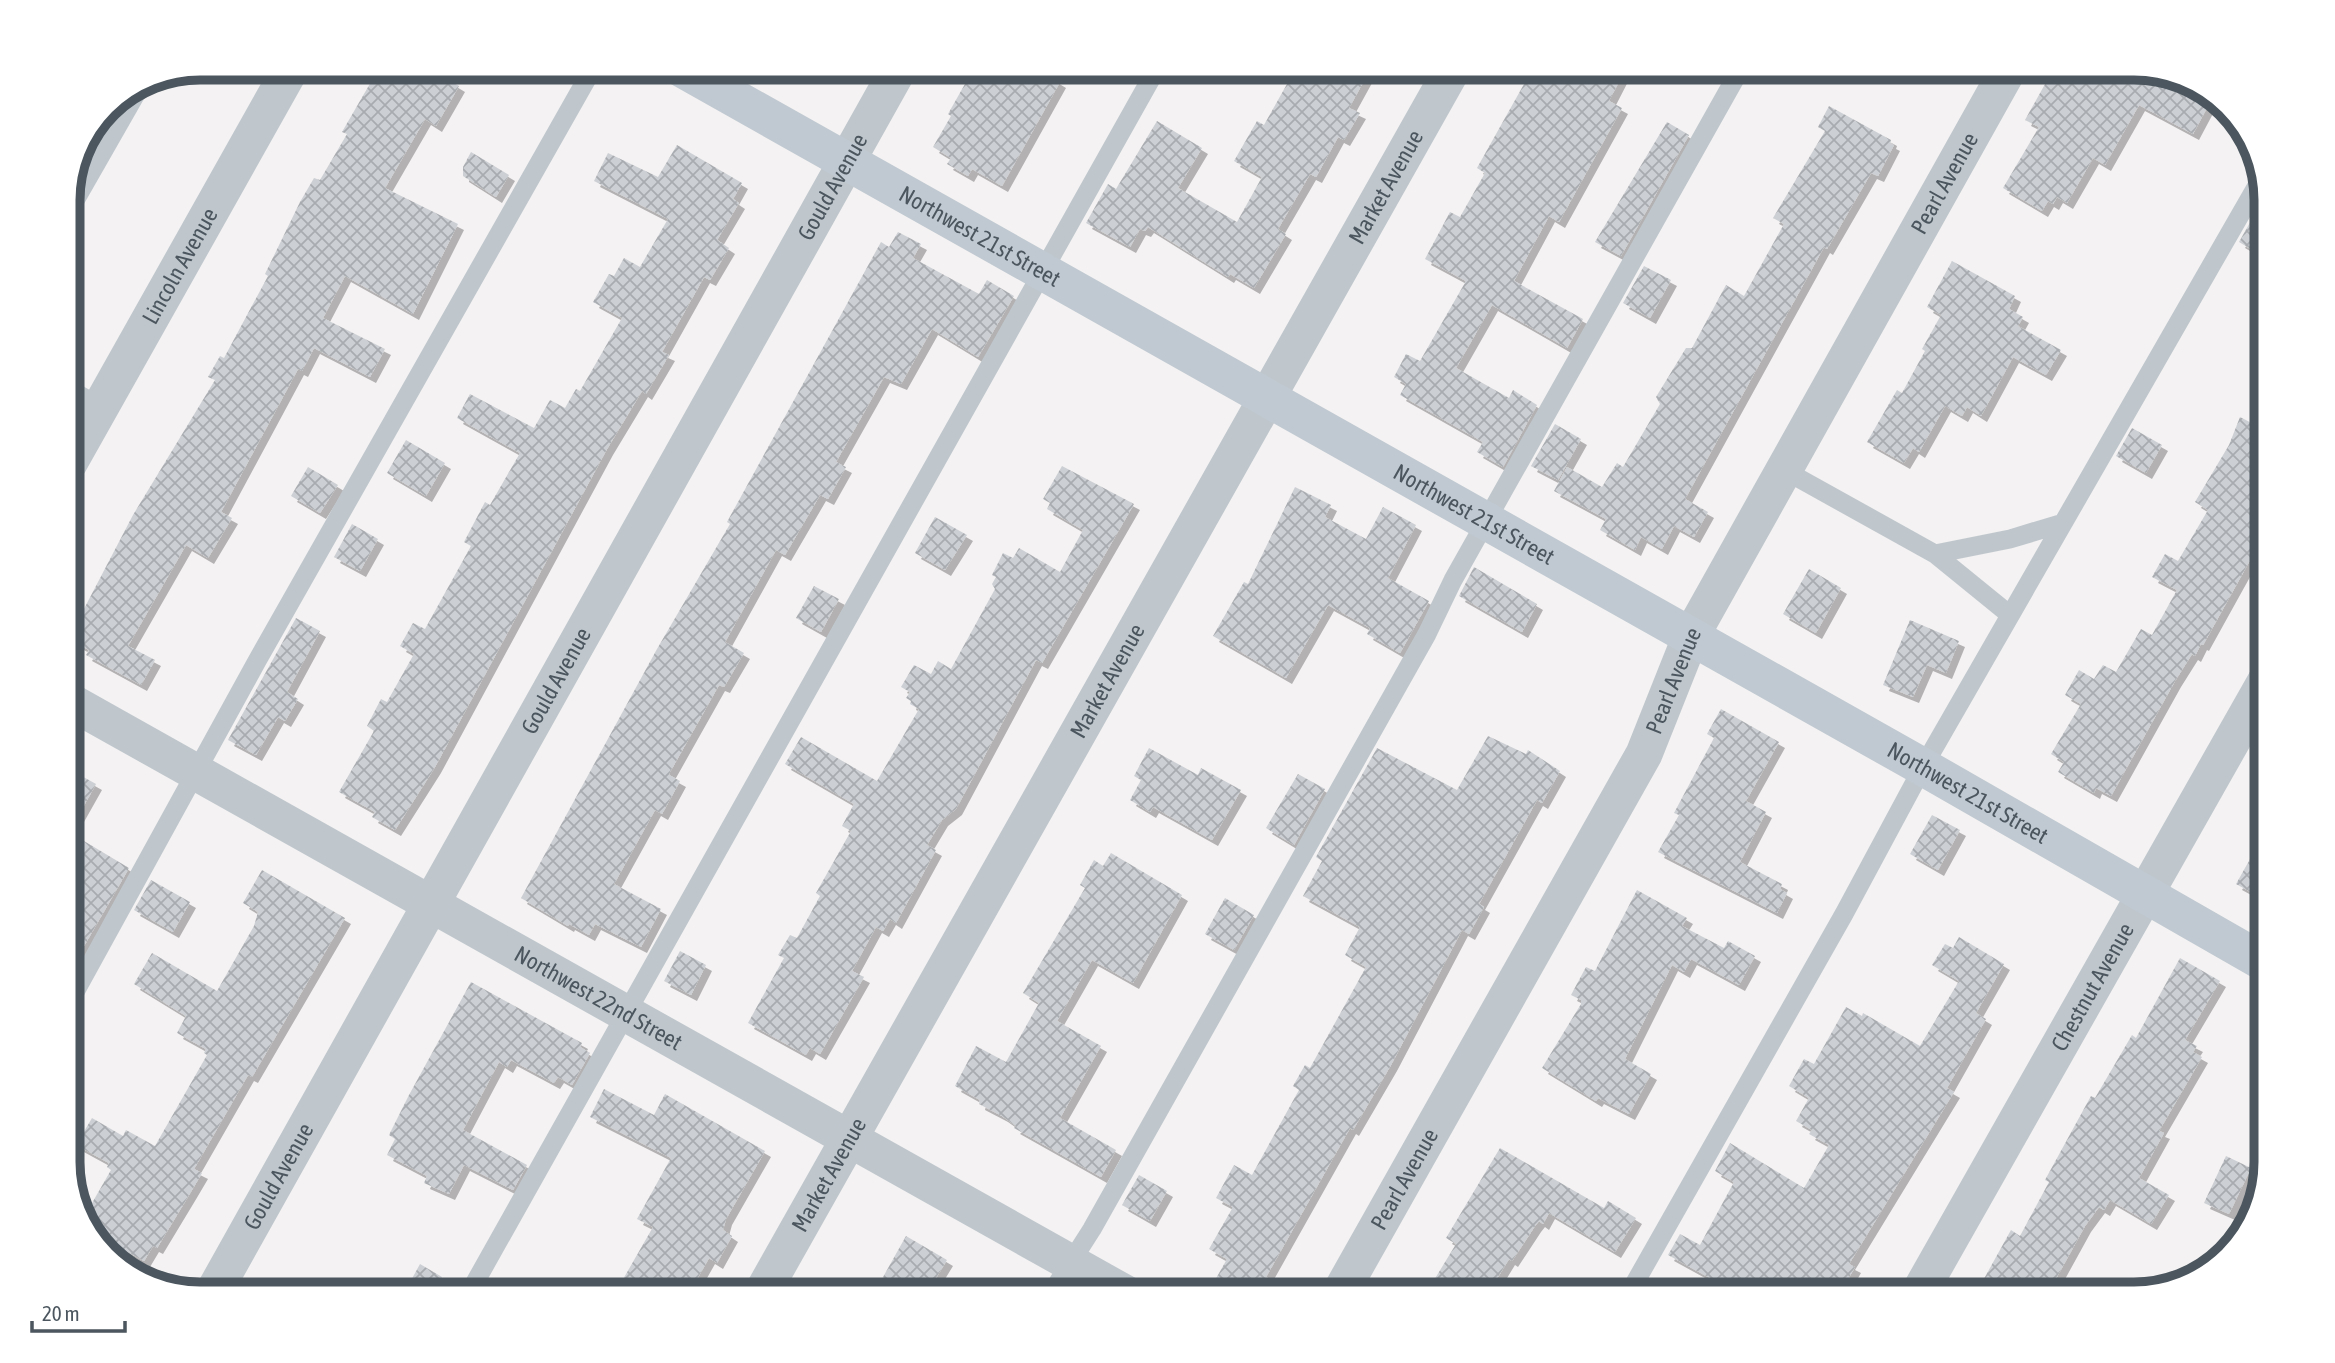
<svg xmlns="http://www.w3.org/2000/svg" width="2335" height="1363" font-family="'Asap Condensed',sans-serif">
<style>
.building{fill:url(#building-cross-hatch);filter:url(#shadow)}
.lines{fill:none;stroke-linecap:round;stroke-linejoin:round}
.lane{stroke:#bfc7cd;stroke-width:19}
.street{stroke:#bfc7cd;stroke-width:37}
.secondary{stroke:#c0c9d1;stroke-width:38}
.labels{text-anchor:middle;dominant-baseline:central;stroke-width:5;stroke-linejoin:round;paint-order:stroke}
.street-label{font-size:23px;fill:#4b565e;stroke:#fff}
.rim{fill:none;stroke:#4b565e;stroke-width:9}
</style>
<defs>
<pattern id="building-cross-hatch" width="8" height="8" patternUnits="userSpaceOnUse" patternTransform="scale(1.75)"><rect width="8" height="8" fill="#cccfd4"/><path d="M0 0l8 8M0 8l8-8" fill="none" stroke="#a8abaf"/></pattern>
<filter id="shadow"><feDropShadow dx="6" dy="6" stdDeviation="0" flood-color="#0004"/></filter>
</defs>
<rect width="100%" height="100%" fill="#f4f2f2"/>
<path class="building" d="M379,68H429L459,86L436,126L425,119L385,188L458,224L413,314L345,276L323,318L385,349L370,377L314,348L302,371L298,369L221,512L232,518L208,558L186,545L128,646L155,660L141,685L86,655L89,650L74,642L80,632L74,628L133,515L215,380L208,377L220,356L224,358L268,276L265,274L300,202L314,178L320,180L347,134L342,132Z
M974,68H1037L1060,82L1002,186L972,169L968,176L947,164L951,158L933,147L951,116L948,114Z
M1296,68H1371L1349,108L1360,113L1344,140L1338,137L1316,177L1310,174L1278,229L1286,234L1254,288L1230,274L1228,277L1148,227L1145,231L1140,229L1130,247L1086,223L1108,184L1116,189L1157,121L1202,148L1178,188L1237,222L1262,177L1234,161L1257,121L1264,125Z
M1533,68H1626L1609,101L1622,108L1559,222L1549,216L1514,281L1583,319L1567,348L1492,305L1456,368L1509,398L1513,390L1537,405L1503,467L1477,452L1483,442L1400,395L1406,384L1394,377L1406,354L1420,361L1466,281L1425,259L1450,212L1460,217L1485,173L1477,168Z
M2054,68H2134L2210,102L2193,134L2139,105L2105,165L2093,158L2067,203L2057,197L2053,204L2048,201L2042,211L2003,188L2039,127L2025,120Z
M1829,106L1891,140L1890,143L1894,145L1878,176L1871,173L1827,249L1824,247L1685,499L1708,512L1694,537L1674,526L1662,549L1641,537L1635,550L1600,530L1606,519L1554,491L1567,467L1602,487L1617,463L1623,467L1660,404L1656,397L1686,348H1692L1726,285L1744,296L1784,224L1773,218L1825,131L1818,127Z
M1667,122L1689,135L1621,256L1595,242Z
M677,145L742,183L733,199L739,203L717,240L729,248L710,280L704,277L662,352L669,355L646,394L642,391L607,449L435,767L395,830L372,817L375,812L339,792L374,731L367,726L381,699L387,702L414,654L400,646L413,623L425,629L471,546L464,542L485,502L490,505L520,453L457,418L470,394L534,428L550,400L565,408L576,389L580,391L622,318L593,302L609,274L614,276L624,258L640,267L668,219L594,181L608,153L658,177Z
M471,152L509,175L496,197L463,176V167Z
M2266,194V258L2239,242Z
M898,232L921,244L913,258L979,294L987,280L1014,296L978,357L932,329L901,384L884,377L836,462L846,467L828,499L820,495L785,555L776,550L725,642L744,653L724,687L719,685L670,772L669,775L680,781L662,814L655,810L614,884L661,909L641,947L595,924L589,935L569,924L568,926L521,898L657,649L730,524L727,522L881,242L889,247Z
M1952,261L2015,296L2009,309L2023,317L2018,326L2061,350L2046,375L2013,357L1981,416L1967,407L1962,416L1945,406L1919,452L1913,448L1904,463L1867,442L1897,390L1902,393L1925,351L1922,349L1941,315L1927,307Z
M1644,266L1671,280L1650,318L1623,303Z
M2240,417L2267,431V538L2257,555L2254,553L2203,645L2201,644L2195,656L2192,654L2175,681L2111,796L2096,788L2094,793L2058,772L2064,762L2051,754L2081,704L2065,695L2079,670L2094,679L2103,665L2116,672L2141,629L2152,635L2177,590L2152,577L2165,554L2178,561L2208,510L2195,502L2229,445Z
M1555,424L1581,439L1558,480L1531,466Z
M2132,428L2162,445L2146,473L2116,456Z
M406,440L445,463L426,496L387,473Z
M1062,466L1134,504L1042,663L1036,660L956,809L942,820L927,845L936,850L896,923L890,919L883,931L876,927L852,971L864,977L820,1054L810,1048L806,1055L748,1023L784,958L778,955L790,935L797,938L820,896L816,893L851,831L842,826L854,804L785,764L801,737L877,781L919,709L910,704L911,701L906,698L910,692L901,687L914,665L931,674L938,661L951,669L995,589L992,584L996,577L992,575L1003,553L1013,558L1019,548L1060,572L1083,530L1047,509L1050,503L1043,499Z
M308,467L338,485L320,513L291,496Z
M1295,487L1331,505L1325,517L1366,539L1383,507L1416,525L1388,578L1429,601L1400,653L1367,634L1370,628L1328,605L1286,678L1213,636L1244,582L1248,584Z
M935,517L967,535L945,570L915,553Z
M352,524L378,539L360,571L334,557Z
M1474,567L1537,604L1522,632L1459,596Z
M1809,569L1841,588L1816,633L1783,614Z
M814,586L839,599L821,632L796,618Z
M296,618L320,631L287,692L298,699L285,721L278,717L256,755L228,740Z
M1910,620L1959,641L1946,673L1927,665L1913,697L1883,685Z
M1721,709L1779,742L1746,801L1766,812L1740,862L1782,884L1780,889L1787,893L1777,913L1658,852L1679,815L1674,813L1714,738L1707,734Z
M1488,736L1526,754L1528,750L1560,771L1542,803L1537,800L1479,904L1484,907L1469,934L1462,930L1391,1065L1353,1130L1350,1128L1266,1277L1293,1295H1235L1214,1282L1227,1259L1209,1249L1233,1207L1216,1198L1234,1165L1252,1175L1299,1090L1293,1086L1305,1065L1310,1068L1366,967L1345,955L1360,927L1303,896L1322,861L1316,857L1377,748L1457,790Z
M1149,748L1198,775L1201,768L1241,790L1212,840L1153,807L1150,812L1130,800L1141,780L1134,776Z
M69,769L96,784L69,832L129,868L69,972Z
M1298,774L1325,789L1294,845L1266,828Z
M1932,815L1960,830L1938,870L1910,854Z
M2267,829V901L2236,884Z
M1111,853L1182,895L1133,983L1092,960L1057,1021L1101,1046L1060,1118L1116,1150L1101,1177L1014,1128L1016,1126L1002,1116L979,1104L980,1100L955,1086L976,1046L1006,1062L1039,1003L1023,993L1085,888L1080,885L1094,860L1103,866Z
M262,870L345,918L252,1077L248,1075L194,1169L202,1173L189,1195L157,1248L153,1246L144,1261L88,1230L84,1217L111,1170L107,1167L109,1163L76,1145L92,1118L123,1136L126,1130L155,1146L207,1055L204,1053L206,1049L177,1033L186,1016L134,984L152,953L217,991L254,926L258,912L243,903Z
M151,880L190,902L173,932L134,910Z
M1637,890L1687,918L1682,926L1724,948L1728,941L1755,956L1739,985L1691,959L1684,972L1672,965L1625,1059L1651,1074L1629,1114L1598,1098L1596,1101L1542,1068L1581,1004V1000L1571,995L1586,967L1595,971Z
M1225,898L1254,915L1234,950L1205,934Z
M1959,937L2004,964L1976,1013L1986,1019L1947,1088L1954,1092L1849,1264L1855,1267L1839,1295H1741L1668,1255L1680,1234L1700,1245L1734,1182L1715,1171L1730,1143L1804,1188L1829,1145L1809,1134L1812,1130L1796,1121L1809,1098L1789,1086L1804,1059L1814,1064L1846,1007L1862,1016L1863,1013L1920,1046L1959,981L1932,965L1945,944L1953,948Z
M680,951L706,965L691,995L664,981Z
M2180,958L2220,981L2185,1040L2197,1046L2193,1052L2202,1057L2159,1131L2164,1133L2139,1178L2169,1195L2151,1224L2110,1200L2104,1210L2099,1207L2085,1226L2047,1295H1975L2011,1230L2020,1236L2049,1182L2045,1180L2091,1096L2095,1098L2132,1035L2136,1038Z
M471,982L582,1043L580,1047L590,1053L572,1085L558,1077L554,1083L511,1060L507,1067L499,1062L463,1130L527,1165L513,1190L464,1165L449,1194L424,1183L427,1176L387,1155L395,1139L389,1135L409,1095Z
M604,1089L654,1115L665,1094L765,1151L726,1219L723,1230L732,1236L717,1263L709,1258L688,1295H614L653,1227L637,1219L671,1158L590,1117Z
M1500,1148L1604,1208L1608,1201L1636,1218L1615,1252L1549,1213L1543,1224L1539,1221L1535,1226L1512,1261L1509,1259L1487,1295H1425L1456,1244L1446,1238Z
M2226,1156L2251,1168L2229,1214L2204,1203Z
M1139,1175L1167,1191L1150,1221L1122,1205Z
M906,1236L947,1260L936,1278L966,1295H873Z
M420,1264L442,1277L432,1295H403Z"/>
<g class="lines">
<path class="lane" d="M69,211L141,85
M69,389L100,407
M1784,470L1935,554L2010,615
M1935,554L2010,539L2063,523
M69,1003L257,661L593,68
M468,1295L1157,68
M1050,1295L1092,1229L1427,634L1453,580L1741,68
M1628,1295L1844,914L1923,767L2262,177"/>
<g class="street">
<path id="s1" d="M69,463L291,68"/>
<path id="s2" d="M69,701L1128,1295"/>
<path id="s3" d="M212,1295L899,68"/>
<path id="s4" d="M761,1295L1453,68"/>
<path id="s5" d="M1339,1295L1644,754L1691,636L2009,68"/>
<path id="s6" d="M1918,1295L2267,679"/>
</g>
<path class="secondary" id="s7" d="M681,68L1923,767L2267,964"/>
</g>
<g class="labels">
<g class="street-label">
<text stroke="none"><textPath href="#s5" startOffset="1267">Pearl Avenue</textPath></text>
<text stroke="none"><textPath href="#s3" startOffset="1270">Gould Avenue</textPath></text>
<text stroke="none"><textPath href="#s4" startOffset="1272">Market Avenue</textPath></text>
<text stroke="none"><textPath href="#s7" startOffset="343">Northwest 21st Street</textPath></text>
<text stroke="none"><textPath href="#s1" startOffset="226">Lincoln Avenue</textPath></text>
<text stroke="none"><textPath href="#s7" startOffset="910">Northwest 21st Street</textPath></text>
<text stroke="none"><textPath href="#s4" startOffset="705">Market Avenue</textPath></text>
<text stroke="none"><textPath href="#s3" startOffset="704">Gould Avenue</textPath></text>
<text stroke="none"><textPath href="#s5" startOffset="700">Pearl Avenue</textPath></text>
<text stroke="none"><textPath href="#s7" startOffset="1477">Northwest 21st Street</textPath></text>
<text stroke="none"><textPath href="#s6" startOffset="354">Chestnut Avenue</textPath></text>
<text stroke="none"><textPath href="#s2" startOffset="607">Northwest 22nd Street</textPath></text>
<text stroke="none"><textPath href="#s4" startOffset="138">Market Avenue</textPath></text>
<text stroke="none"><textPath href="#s3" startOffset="136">Gould Avenue</textPath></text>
<text stroke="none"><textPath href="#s5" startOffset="133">Pearl Avenue</textPath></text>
</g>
</g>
<path d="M0 0H2335V1363H0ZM200 80H2134A120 120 0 0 1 2254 200V1162A120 120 0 0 1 2134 1282H200A120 120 0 0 1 80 1162V200A120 120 0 0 1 200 80Z" fill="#fff" fill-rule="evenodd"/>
<path class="rim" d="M200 80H2134A120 120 0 0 1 2254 200V1162A120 120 0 0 1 2134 1282H200A120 120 0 0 1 80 1162V200A120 120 0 0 1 200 80Z"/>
<path d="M32 1321v10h93v-10" fill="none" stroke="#4b565e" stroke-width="3.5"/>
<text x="42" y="1321" font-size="21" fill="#4b565e" stroke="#ffffff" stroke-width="5" paint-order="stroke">20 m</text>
</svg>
